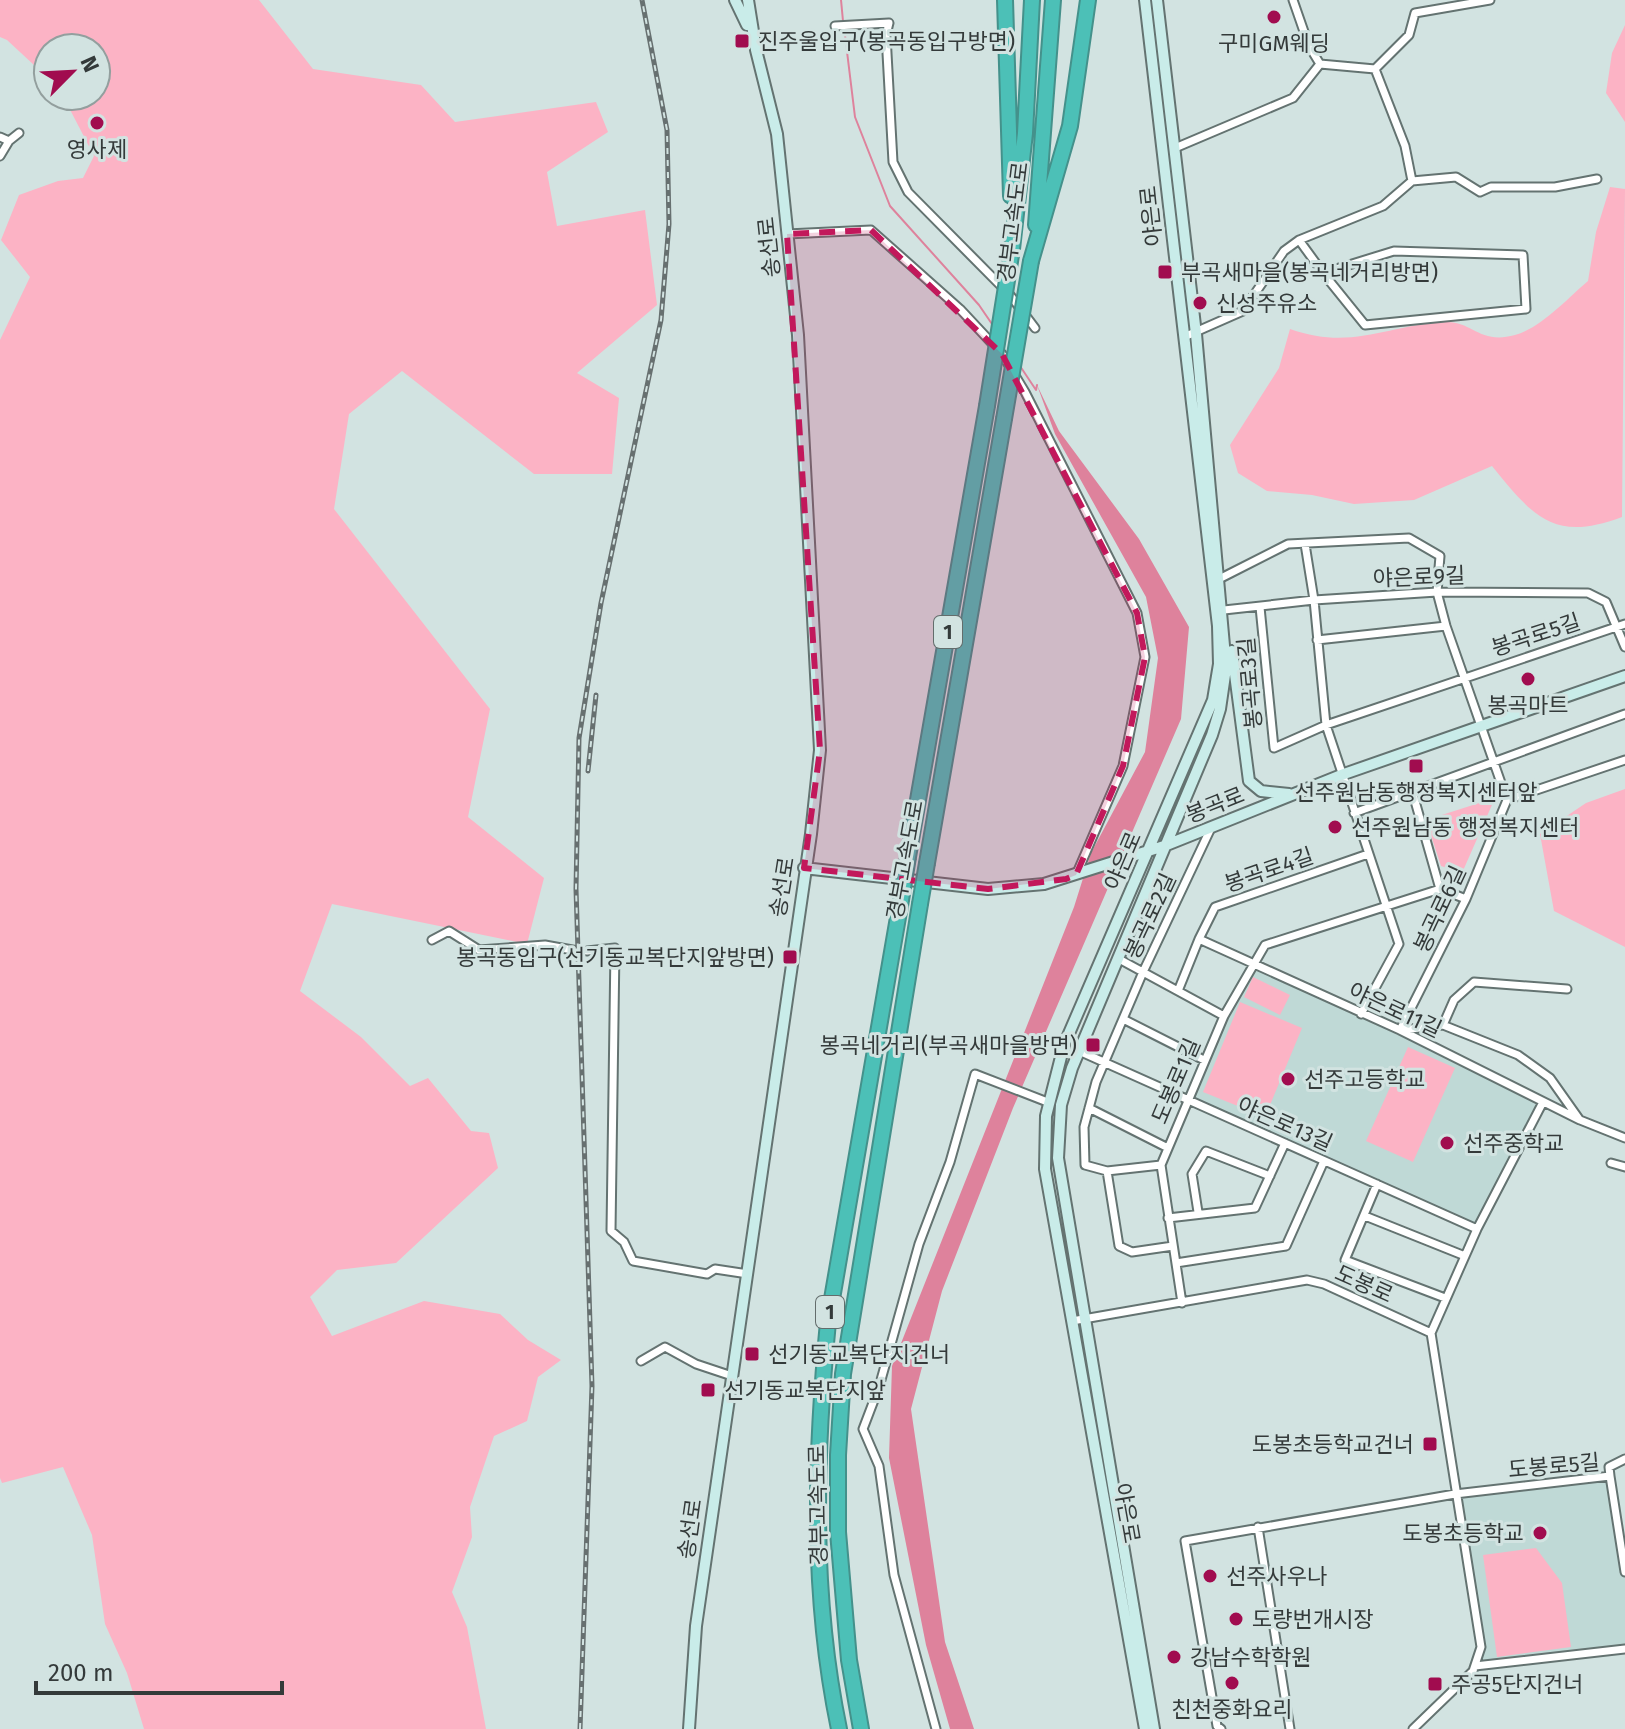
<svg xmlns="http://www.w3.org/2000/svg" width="1625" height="1729" font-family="'Fira Sans','Noto Sans KR',sans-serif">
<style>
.built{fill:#bfd9d6}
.green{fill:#fcb3c5}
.water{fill:#de829c}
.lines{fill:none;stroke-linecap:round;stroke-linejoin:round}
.stream{stroke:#de829c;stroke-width:2}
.street-casing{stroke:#647371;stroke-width:11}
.secondary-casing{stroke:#647371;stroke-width:14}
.highway-casing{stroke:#44918b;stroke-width:18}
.street{stroke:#fff;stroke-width:7}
.secondary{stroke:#c9ece9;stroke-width:10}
.highway{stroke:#4cc0b7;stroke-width:14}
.rail-casing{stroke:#677070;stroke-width:5}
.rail{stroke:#d2e3e1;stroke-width:2;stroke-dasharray:6;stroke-linecap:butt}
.highway-bridge-casing{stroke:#44918b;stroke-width:18;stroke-linecap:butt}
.highway-bridge{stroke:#4cc0b7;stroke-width:14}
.marked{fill:#c2185b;fill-opacity:0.2;stroke:#c2185b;stroke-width:6;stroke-dasharray:16 10;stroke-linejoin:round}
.poi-dot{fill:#a10c4f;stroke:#d2e3e1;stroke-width:3}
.labels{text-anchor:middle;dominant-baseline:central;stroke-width:6;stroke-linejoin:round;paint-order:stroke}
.shield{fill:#d2e3e1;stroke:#636d6c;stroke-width:2}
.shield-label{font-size:20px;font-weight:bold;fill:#343a3a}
.poi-label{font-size:22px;fill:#343a3a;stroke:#d2e3e1;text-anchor:start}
.street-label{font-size:22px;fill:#343a3a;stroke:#d2e3e1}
</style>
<rect width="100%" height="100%" fill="#d2e3e1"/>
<path class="built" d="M1251,965L1543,1102L1477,1229L1187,1099Z
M1610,1476L1625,1572V1649L1475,1666L1481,1647L1455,1494Z"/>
<path class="green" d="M0,0H259L313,69L421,85L455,122L596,102L608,132L547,172L557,226L645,210L657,305L577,373L619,398L612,474H534L402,371L349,414L334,509L490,709L468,817L544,878L527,944L332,904L300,991L361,1037L410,1086L428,1078L471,1131L489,1133L498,1168L396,1263L337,1270L310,1297L332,1336L424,1301L500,1314L528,1340L561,1360L538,1377L527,1421L494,1436L470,1507L472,1537L452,1592L467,1627L486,1729H144L127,1673L105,1624L92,1535L63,1467L2,1483L0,1478V340L30,277L1,240L19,195L58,181L83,178L94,156L63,96H96V48H48V78L7,40L0,37Z
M1625,25V122L1606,93L1612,53Z
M1610,187L1625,189L1622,517C1553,543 1533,516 1492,466L1414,500L1354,504L1312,495L1267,491L1238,473L1230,445L1279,368L1290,329C1352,351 1386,325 1446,322C1472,321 1480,345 1515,335C1541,328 1568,298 1588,281L1596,232Z
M1625,789V947L1554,911L1540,834L1586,803Z
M1495,798L1462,873L1441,866L1426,820Z
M1253,977L1290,995L1280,1015L1244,997Z
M1240,1002L1302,1028L1265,1117L1203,1092Z
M1408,1047L1455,1068L1413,1162L1366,1141Z
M1536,1548L1562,1583L1571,1647L1497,1657L1483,1555Z"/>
<path class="water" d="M1037,385L1059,431L1139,539L1189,627L1181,719L1013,1108L942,1291L911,1409L945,1642L974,1729H950L926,1645L889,1458L892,1366L1074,907L1091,853L1145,752L1158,658L1146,597L1055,434Z"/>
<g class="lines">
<path class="stream" d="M841,0L843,21
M844,27L855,117L890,206L979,305L994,327
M1020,366L1036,390L1037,385"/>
<defs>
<path id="street" d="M1293,0L1309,46L1320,64
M835,26L889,23L886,35L893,162L908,192L1010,295L1035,328
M0,137L9,141L19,133
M1175,148L1293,98L1320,64L1375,69
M0,156L9,141
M1412,181L1456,177L1480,192L1491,187H1555L1597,179
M787,234L871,230L960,309L1002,354L1025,392L1137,613L1145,657L1123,766L1077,873
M1299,240L1323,273L1394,251L1523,255L1526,309L1365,325L1323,273
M1184,337L1243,311L1284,251L1299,240L1383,206L1412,181L1405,146L1375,69L1409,35L1415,13L1490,0
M1305,544L1314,600L1326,725L1399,944L1361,1014
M1221,578L1288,544L1409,538L1440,556L1437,592L1446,626L1507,800L1466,899L1400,1030
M1260,607L1274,748L1326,725L1625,624
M1224,610L1314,600L1437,592L1588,593L1606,602L1625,647
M1317,640L1446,626
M1413,794L1440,889
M1507,800L1625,760
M1354,813L1625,714
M1199,939L1215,907L1368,854
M432,940L449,931L479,950L545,945L578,951
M587,951L615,948L611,1231L624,1242L633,1261L707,1274L715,1269L748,1274
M1119,959L1224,1016
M1178,991L1199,939L1400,1030L1580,1120L1625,1138
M1123,1019L1204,1060
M1443,1025L1454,1000L1474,982L1567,989
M1403,1030L1443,1025L1518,1055L1550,1078L1579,1119
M1079,1051L1477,1229
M1089,1108L1168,1148
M1611,1163L1625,1167
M1161,1165L1107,1171L1085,1165L1084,1127L1096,1082L1143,972L1211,828
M1107,1171L1119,1246L1132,1252L1173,1246
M1377,1184L1345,1260L1445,1298
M1198,1212L1192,1174L1206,1151L1270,1176
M1365,1216L1465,1256
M1168,1218L1255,1208L1285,1143
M1176,1263L1286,1246L1324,1161
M1182,1303L1161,1165L1224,1016L1265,945L1440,889L1466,899
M1072,1321L1307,1280L1324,1284L1431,1333L1481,1647L1473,1671L1413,1729
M1431,1333L1477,1229L1543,1102
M641,1361L665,1347L696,1364L732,1376
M1610,1476L1609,1467L1625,1459
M1258,1527L1290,1729
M1475,1666L1625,1649
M936,1729L894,1575L879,1466L863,1429L879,1387L919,1244L950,1162L975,1074L1050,1103
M1221,1729L1217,1726L1185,1541L1455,1494L1610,1476L1625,1572"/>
<path id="secondary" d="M735,0L747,25
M1232,651L1249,781L1261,791L1289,794
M804,868L988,889L1044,884L1164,846L1344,774L1625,676
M689,1729L696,1626L811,834L820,750L798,335L777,134L756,50L748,0
M1145,1729L1045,1169L1046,1116L1064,1045L1213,700L1219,664L1218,626L1145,0
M1154,1729L1058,1158L1061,1105L1072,1068L1212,735L1220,709L1226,668L1196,334L1157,0"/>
<path id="highway" d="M1005,0L1011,196
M1036,225L1053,0
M1012,249L1025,133L1032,0
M1031,261L1070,126L1088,0
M908,857L987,406
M927,863L1004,419
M839,1729C811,1595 815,1457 828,1322L901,900
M861,1729L849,1660L838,1532V1455L843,1374L920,904"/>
</defs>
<use href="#street" class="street-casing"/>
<use href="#secondary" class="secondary-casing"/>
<use href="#highway" class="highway-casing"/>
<use href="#street" class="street"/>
<use href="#secondary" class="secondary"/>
<use href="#highway" class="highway"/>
<defs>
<path id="rail" d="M588,771L596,695
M580,1729L592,1386L576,889L579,738L601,603L661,320L669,224L667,130L642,0"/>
</defs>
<use href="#rail" class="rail-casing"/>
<use href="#rail" class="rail"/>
<defs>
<path id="highway-bridge" d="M987,406L1012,249
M1004,419L1031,261
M901,900L908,857
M920,904L927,863"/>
</defs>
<use href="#highway-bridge" class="highway-bridge-casing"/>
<use href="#highway-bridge" class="highway-bridge"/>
</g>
<path class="marked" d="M871,230L1002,354L1137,613L1145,657L1123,766L1076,875L1066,879L988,889L804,868L820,750L787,234Z"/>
<g class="poi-dot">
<circle cx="1274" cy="17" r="8"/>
<rect x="734" y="33" width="16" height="16" rx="4"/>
<circle cx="97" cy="123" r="8"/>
<rect x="1157" y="264" width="16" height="16" rx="4"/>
<circle cx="1200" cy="303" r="8"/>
<circle cx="1528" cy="679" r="8"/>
<rect x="1408" y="758" width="16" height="16" rx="4"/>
<circle cx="1335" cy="827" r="8"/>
<rect x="782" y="949" width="16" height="16" rx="4"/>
<rect x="1085" y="1037" width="16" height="16" rx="4"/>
<circle cx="1288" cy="1079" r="8"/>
<circle cx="1447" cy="1143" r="8"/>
<rect x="744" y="1346" width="16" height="16" rx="4"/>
<rect x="700" y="1382" width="16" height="16" rx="4"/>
<rect x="1422" y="1436" width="16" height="16" rx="4"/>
<circle cx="1540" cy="1533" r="8"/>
<circle cx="1210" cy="1576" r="8"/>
<circle cx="1236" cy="1619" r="8"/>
<circle cx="1174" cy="1657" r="8"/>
<circle cx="1232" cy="1683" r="8"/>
<rect x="1427" y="1676" width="16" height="16" rx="4"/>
</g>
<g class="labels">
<g class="shield">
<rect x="934" y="616" width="28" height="32" rx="6"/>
<rect x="816" y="1296" width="28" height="32" rx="6"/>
</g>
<g class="shield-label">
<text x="948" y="632">1</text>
<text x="830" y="1312">1</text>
</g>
<g class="poi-label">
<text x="758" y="41">진주울입구(봉곡동입구방면)</text>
<text x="1274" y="43" text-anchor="middle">구미GM웨딩</text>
<text x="97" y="149" text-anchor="middle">영사제</text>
<text x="1181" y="272">부곡새마을(봉곡네거리방면)</text>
<text x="1216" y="303">신성주유소</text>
<text x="1528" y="705" text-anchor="middle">봉곡마트</text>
<text x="1416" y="792" text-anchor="middle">선주원남동행정복지센터앞</text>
<text x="1351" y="827">선주원남동 행정복지센터</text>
<text x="774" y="957" text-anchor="end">봉곡동입구(선기동교복단지앞방면)</text>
<text x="1077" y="1045" text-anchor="end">봉곡네거리(부곡새마을방면)</text>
<text x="1304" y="1079">선주고등학교</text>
<text x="1463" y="1143">선주중학교</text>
<text x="768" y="1354">선기동교복단지건너</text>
<text x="724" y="1390">선기동교복단지앞</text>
<text x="1414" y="1444" text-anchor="end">도봉초등학교건너</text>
<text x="1524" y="1533" text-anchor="end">도봉초등학교</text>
<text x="1226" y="1576">선주사우나</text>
<text x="1252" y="1619">도량번개시장</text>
<text x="1190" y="1657">강남수학학원</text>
<text x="1451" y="1684">주공5단지건너</text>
<text x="1232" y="1709" text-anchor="middle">친천중화요리</text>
</g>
<g class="street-label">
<text transform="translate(1151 216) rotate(-96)">야은로</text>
<text transform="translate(1013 222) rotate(-83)">경부고속도로</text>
<text transform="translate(769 247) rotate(-96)">송선로</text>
<text transform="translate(1419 577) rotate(-2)">야은로9길</text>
<text transform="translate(1536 635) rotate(-18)">봉곡로5길</text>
<text transform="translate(1250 683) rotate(-95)">봉곡로3길</text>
<text transform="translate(1215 805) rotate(-22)">봉곡로</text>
<text transform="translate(905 860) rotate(-80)">경부고속도로</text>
<text transform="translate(1123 861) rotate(-67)">야은로</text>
<text transform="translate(1269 870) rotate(-19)">봉곡로4길</text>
<text transform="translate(782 887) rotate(-81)">송선로</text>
<text transform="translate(1440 909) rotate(-65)">봉곡로6길</text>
<text transform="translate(1150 916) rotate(-65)">봉곡로2길</text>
<text transform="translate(1395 1010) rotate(25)">야은로11길</text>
<text transform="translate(1176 1081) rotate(-67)">도봉로1길</text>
<text transform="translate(1285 1124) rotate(24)">야은로13길</text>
<text transform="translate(1364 1284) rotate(24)">도봉로</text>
<text transform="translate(1554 1466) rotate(-5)">도봉로5길</text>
<text transform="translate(818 1505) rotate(-91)">경부고속도로</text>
<text transform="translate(1127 1513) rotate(80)">야은로</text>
<text transform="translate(690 1529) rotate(-82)">송선로</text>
</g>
</g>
<g transform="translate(72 72) rotate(66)"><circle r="38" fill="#d2e3e1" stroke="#939f9e" stroke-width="2"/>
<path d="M0-6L14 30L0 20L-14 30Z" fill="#a10c4f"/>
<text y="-12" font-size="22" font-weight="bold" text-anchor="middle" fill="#343a3a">N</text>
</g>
<path d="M36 1681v12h246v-12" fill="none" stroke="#343a3a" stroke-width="4"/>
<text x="48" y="1681" font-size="24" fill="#343a3a" stroke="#d2e3e1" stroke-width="6" paint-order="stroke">200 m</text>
</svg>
